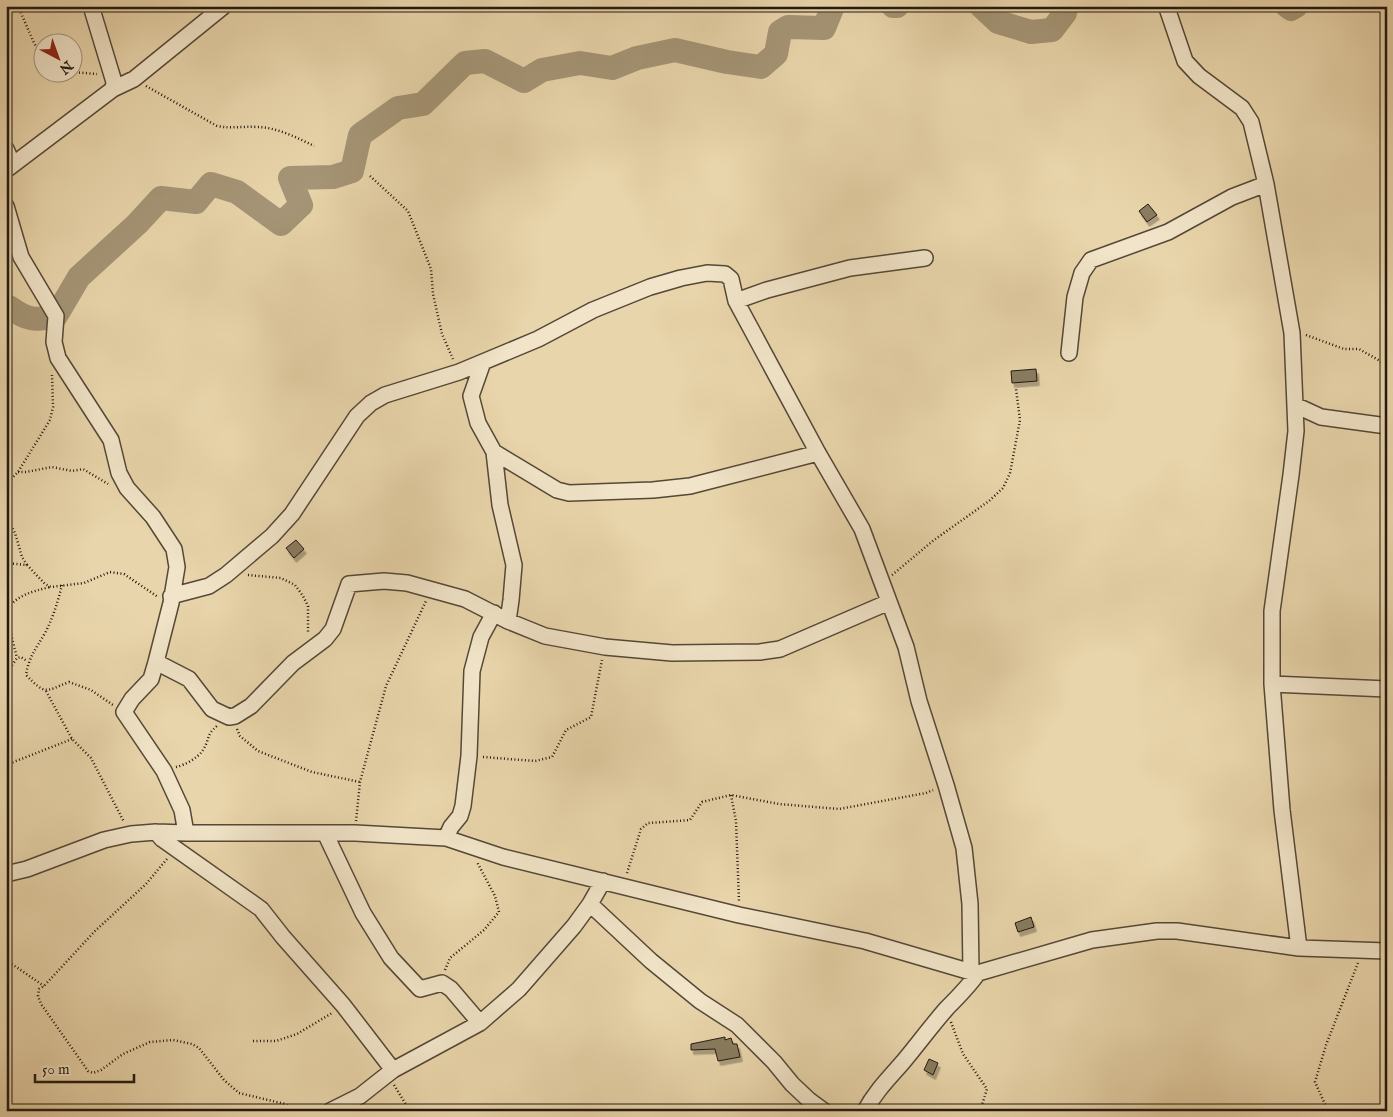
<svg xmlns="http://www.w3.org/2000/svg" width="1393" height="1117" font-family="'IM FELL English',serif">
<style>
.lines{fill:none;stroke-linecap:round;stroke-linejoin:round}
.river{stroke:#a59576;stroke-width:24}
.building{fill:#897b61;stroke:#221910;filter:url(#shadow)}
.minor-casing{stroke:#544837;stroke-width:18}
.path{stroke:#221910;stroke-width:2.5;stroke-dasharray:1 2.5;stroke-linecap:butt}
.minor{stroke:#f1e4c8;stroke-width:15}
</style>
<defs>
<filter id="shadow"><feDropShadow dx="2.5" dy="4.5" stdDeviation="0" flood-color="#0004"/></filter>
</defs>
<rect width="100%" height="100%" fill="#e9d5ab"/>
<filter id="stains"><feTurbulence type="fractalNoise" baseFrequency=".004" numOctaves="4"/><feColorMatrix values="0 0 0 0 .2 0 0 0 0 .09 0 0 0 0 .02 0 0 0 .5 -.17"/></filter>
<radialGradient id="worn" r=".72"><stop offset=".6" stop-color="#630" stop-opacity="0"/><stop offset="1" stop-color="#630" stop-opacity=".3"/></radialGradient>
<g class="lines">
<path class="river" d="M893,6H897
M981,6L998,22L1031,32L1052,30L1065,13L1066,6
M1287,6L1291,9L1296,6
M6,309L9,307C27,320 35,321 56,316L79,277L137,224L161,198L196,202L211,184L237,192L281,224L301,205L290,178L333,177L352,171L360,135L398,108L423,104L465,63L485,61L524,81L542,70L580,63L612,68L637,58L675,50L727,62L761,67L776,54L780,32L788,27L824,28L833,6"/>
</g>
<path class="building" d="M1148,204L1157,215L1147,222L1139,211Z
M1036,369L1037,381L1012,383L1011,371Z
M296,540L304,549L294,558L286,548Z
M1031,917L1034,927L1018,932L1015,923Z
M725,1037V1040L731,1038L733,1044H737L740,1057L718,1061L715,1049L691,1050V1044Z
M929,1059L938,1063L933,1075L924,1070Z"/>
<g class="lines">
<defs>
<path id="minor" d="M91,6L114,82L113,89
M1167,8L1185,61L1199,76L1242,108L1251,122L1266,184L1292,333L1296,431L1291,475L1272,611V684L1282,810L1299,948
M6,149L13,165
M6,170L113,89L134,79L224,6
M6,206L21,257L56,316L54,342L58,358L111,440L119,473L127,488L153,517L174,549L177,567L171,603L156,662L151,679L132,699L124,712L164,771L182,810L186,833
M736,301L767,290L850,268L925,258
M1069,353L1075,297L1082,273L1091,260L1168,232L1232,197L1266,184
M483,362L471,396L478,423L494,452L500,505L514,565L511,600L508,621
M1295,405L1321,417L1387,426
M494,452L557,490L569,493L653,490L690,486L818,453
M171,596L209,586L226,575L272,536L292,514L357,416L371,403L385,395L459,372L538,339L593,310L650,287L681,278L707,273L725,274L731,279L736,301L818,453L862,529L906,647L919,701L946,785L964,848L970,904L971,972
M156,662L189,679L212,709L229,717L235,716L251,706L293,663L325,639L333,629L349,584L384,581L407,583L465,599L508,621L545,636L605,647L672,653L760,652L780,649L889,602
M1272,684L1387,689
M156,832L162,839L261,909L283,937L343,1005L393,1070
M325,833L363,913L391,958L420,989L442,983L451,989L480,1023
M446,838L451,827L460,816L463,806L469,756L472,671L481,637L494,613
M6,874L27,869L104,840L131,834L156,832L186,833H355L446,838L503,857L739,915L865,941L971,972L978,973L1092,940L1157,931H1177L1299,948L1387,951
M590,904L651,961L700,1001L737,1025L774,1062L792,1084L809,1100L824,1111
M330,1111L360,1096L393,1070L480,1023L519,989L574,926L590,904L603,881
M865,1111C875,1092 889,1078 903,1062C918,1044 932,1025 947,1008C958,997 969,986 978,973"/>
</defs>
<use href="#minor" class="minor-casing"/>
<path class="path" d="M18,6L34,43L42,55
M72,72L97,74
M146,86L217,126C233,129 242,126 257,127C276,127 298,138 314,146
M370,176L408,211L431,269L433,294L442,334L453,359
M1306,335L1344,349H1359L1387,365
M18,472H26L52,467L72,471L83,469L108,484
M6,484L18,472L50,420L53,407L52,375
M6,516L15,533L22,557L27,565
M6,563L27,565L45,584L51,587L84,583L110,572L124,574L158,597
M248,575L281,578L295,585L303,596L308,606V634
M892,575L934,540L989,501L1003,488L1010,473L1020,420L1016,389
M62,585C58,601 53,618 45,633C36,649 29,656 26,675C46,695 44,692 69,682L91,690L113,705
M6,610C19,594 31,592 50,587
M6,614L17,658
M6,674L17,658L21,657L27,661
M46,691L72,739L91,758L124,822
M237,729L240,736L258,751L312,772L360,782
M483,757L535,761L552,757L566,730L591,717L602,660
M6,765L72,739
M176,767C185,765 198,758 203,750C210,739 206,735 217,726
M731,795L736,821L739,901
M356,821L360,782L386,686L426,601
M167,859L146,884L95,931L44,986L39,989L38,996L41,1004L88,1071L93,1073L101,1070L123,1054L150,1042L173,1040L192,1044L199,1048L224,1080L239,1093L285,1104L298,1111
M627,873L641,829L648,823L690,820L702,802L731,795L779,804L839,809L926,793L933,790
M6,960L44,986
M445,970L450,958L484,930L499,912L495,896L477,862
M6,971L11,963
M951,1022L963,1054L987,1089L980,1111
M253,1041H276L297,1034L332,1013
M394,1085L410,1111
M1328,1111L1315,1082L1326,1045L1358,963"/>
<use href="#minor" class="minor"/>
</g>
<rect width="1393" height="1117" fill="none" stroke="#e9d5ab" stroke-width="25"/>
<rect x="8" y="8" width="1378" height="1102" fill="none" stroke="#221910" stroke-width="2.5"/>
<rect x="12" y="12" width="1368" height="1092" fill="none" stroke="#221910"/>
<g transform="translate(58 58) rotate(139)"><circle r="24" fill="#f1e4c8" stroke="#9e937e"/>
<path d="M0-4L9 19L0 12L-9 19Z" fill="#8f2418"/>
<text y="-8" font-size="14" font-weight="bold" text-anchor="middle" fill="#221910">N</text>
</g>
<path d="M35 1074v8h99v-8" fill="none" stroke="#221910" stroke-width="2.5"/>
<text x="42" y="1074" font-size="15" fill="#221910" stroke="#f1e4c8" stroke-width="4" paint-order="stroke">50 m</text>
<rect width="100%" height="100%" filter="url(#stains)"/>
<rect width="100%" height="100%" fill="url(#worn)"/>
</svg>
